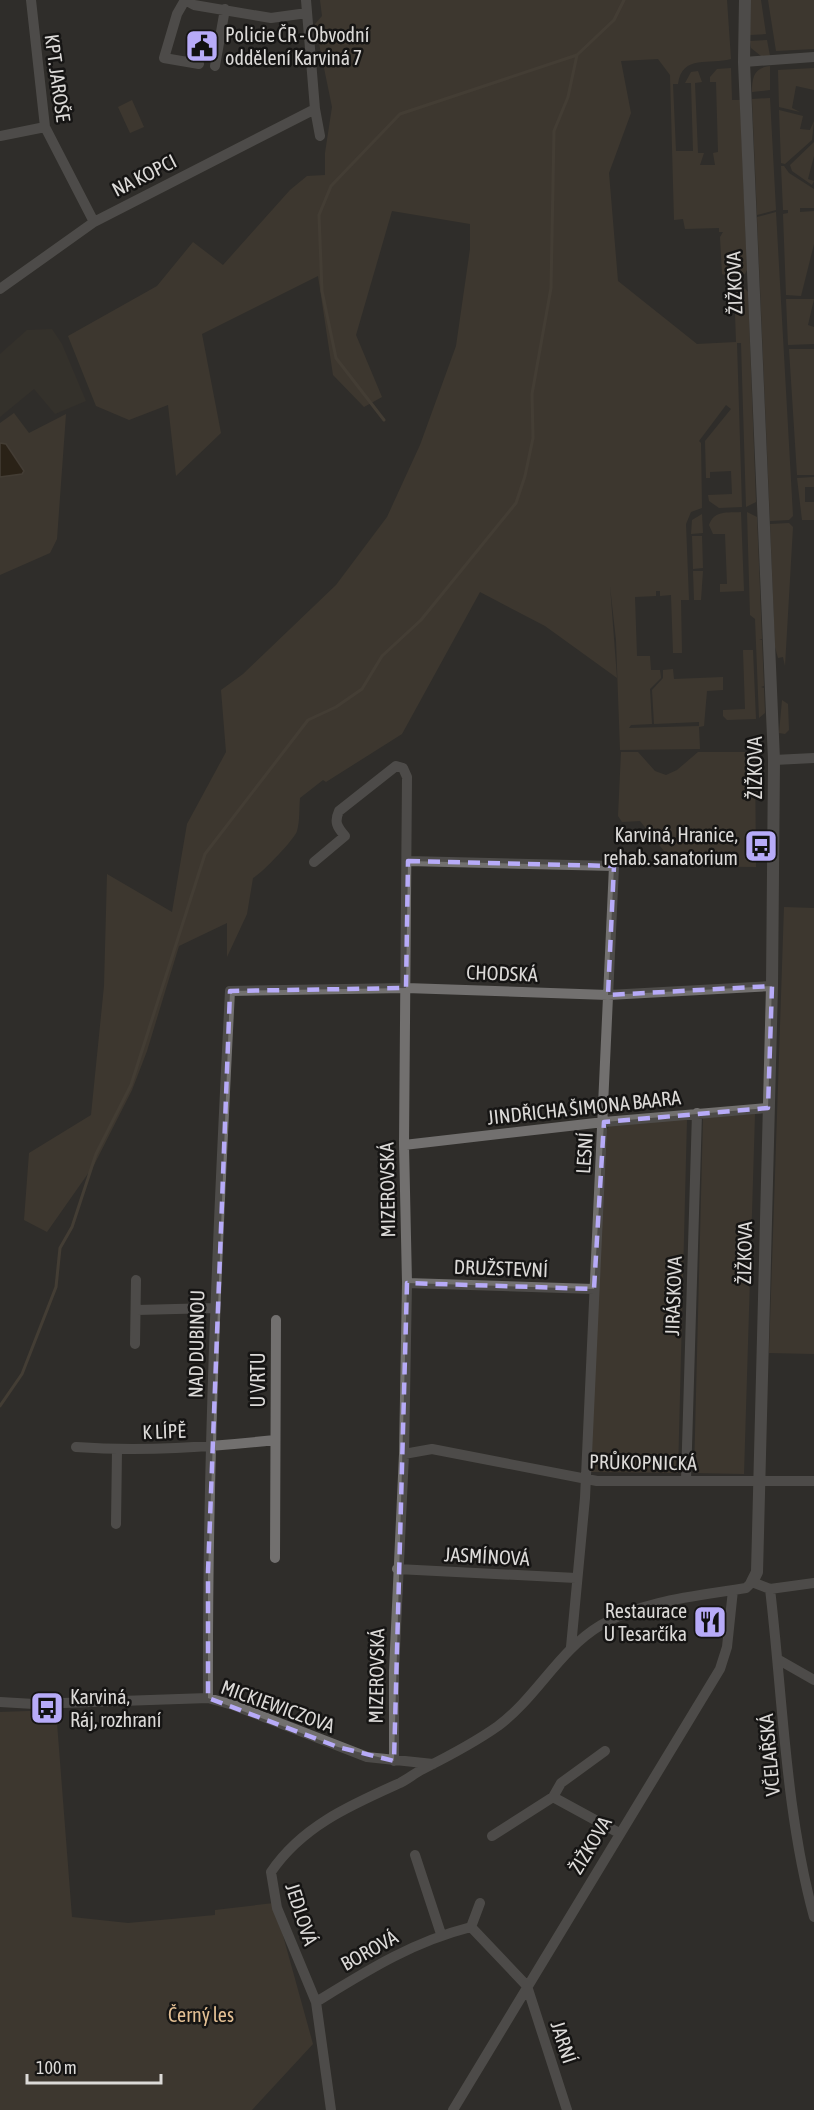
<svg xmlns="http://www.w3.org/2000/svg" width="814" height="2110" font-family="'Asap Condensed',sans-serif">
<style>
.built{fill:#3b352d}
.green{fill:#4e4336}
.water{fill:#251502;stroke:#5c5042;stroke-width:1.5}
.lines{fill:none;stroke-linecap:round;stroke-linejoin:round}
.stream{stroke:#5c5042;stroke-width:3}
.minor{stroke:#72706f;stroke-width:10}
.tertiary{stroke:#72706f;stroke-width:12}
.marked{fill:none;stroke:#b7abf8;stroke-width:4.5;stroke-dasharray:12 8;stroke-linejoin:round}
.labels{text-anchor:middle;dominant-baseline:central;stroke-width:5;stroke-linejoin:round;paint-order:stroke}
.poi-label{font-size:20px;fill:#dcdad8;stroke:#161514;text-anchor:start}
.street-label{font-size:20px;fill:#dcdad8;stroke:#161514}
.park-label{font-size:20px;fill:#e4c094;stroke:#161514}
</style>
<rect width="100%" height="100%" fill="#2f2d2a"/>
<path class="built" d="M52,329L62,344L86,401L55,414L34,389L0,417V354L27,330Z"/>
<path class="green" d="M320,0H727L731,59C710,65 682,54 678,84H673L676,151H693L691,83H685L691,72L698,71L702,82L695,83L698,153H704L700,165H715L713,153L718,152L716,82H710V77L717,69L731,68L732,100H740L747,270L745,274L729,277L722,274L720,237L723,232H719V228L685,229L683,219L674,220L670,75L658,59L621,61L631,113L609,173L618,281L697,344L736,342L734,284L742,285L748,292L756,502L746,507L741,343H737L742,507L719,508L709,501L708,495L732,494L731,471L710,472V478H706L705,441L731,409L726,405L699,441L701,443L702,508L691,512L686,524L689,600H681L682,653H673L671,595L660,596V591H656V596L635,597L637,656H650L651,670H660L661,678L650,689L652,724L631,725L629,728L699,726V722L654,724L652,690L663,678V670L673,669L674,679L723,677V690L707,691L704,726L699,727L700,749L620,750L616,640L610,586L617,678L545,626L480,592L402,734L326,782L323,780L300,798C299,808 300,821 297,831C294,840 261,874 253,878L247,914L227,957V923L179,946L147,1051L132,1090L94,1165L47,1232L24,1220L29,1153L91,1115L104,986L107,874L172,912L187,824L226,752L221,690L243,674L336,585L387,517L420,445L456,346L470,249V224L392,211L356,335L382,397L364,407L333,375L318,276L202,334L221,433L176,476L168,405L129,420L96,406L68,336L157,286L193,242L223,265L290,190L307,176L325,175V153L332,107L315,24L322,16Z
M751,0H761L766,34L750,35Z
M768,0H814V49L776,51Z
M767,40L770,56H761L751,48L750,41Z
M770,66V90L752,92C752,77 754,68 770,66Z
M814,68V90L796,86L792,108L800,112L779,107L778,70Z
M770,98L776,210L757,215L752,99Z
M132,100L144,127L130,133L118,107Z
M779,110L803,116L800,129L810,130L814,121L812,140L785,164L781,163Z
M814,142V156L808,179L814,181L812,185L792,171L790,165Z
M781,166H784L789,173L814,189V208H800V212L814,211V244L801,296L786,295L783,214L788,213V210H783Z
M776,212L793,516L789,520L770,521L757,217Z
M786,299H814L808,325L814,327V344L788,345Z
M789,349H814V475H797Z
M14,413L29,433L66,414L57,539L50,553L0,575V423Z
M814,477V487H805V502H814V520H802L797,478Z
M741,512L744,591L720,592V584H727L725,534H713L709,525C714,510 728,513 741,512Z
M747,512L757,517L762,639L759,640H762L764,686L761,687L764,688L765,713L759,718L755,619L750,615Z
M702,514L703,533L691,534L692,520Z
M789,523L793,527L785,666L783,657L778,658L775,647L770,524Z
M692,536H702L703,568L693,569Z
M693,571H703L701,600H694Z
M743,650H753L756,719L727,720L723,716V710L745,709Z
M782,700L788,704L789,730L785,734L779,733Z
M621,752H638L655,771L666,775L677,770L698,752H755L756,867L676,866L640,821L622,822L618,816Z
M784,907L814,908V1354L769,1353Z
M755,1114L744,1474L694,1473L703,1118Z
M687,1119L678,1473L590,1472L606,1131L610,1125Z
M56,1710L72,1917L128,1923L215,1915V1910L274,1903L313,2044L252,2110H0V1712Z"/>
<path class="water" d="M0,443L6,444L24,471L22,474L0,477Z"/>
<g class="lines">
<path class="stream" d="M384,420L336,358L322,291L319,215L331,186L400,114L577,55L614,20L624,0
M0,1406L22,1374L56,1287L60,1248L72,1227L96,1154L131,1085L205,854L308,720L336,707L362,689L382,656L421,620L516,503L525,476L533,438L532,394L551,288L554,131L568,97L577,55"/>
<path class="minor" d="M31,0L45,127L94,222
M185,0L194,5L271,18L307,13
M185,0L177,14L164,58L199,64
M306,0L315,109L320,136
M744,62L814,57
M215,66L225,9
M0,136L45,127
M0,289L94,222L315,109
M774,760L814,758
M408,861L614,866L585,1498L571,1647
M314,862L345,836C337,827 334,822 339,811L396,766L403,768L407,777L404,1145L407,1283L404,1454L394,1671V1761
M404,1145L604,1122L768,1108
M407,1283L594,1289
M137,1310L214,1308
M135,1344L136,1280
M76,1447C143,1452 209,1447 275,1440
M404,1454L432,1449L597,1481H814
M686,1480L697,1113
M116,1524L117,1450
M275,1558L276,1320
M397,1569L576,1578
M770,1589C783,1698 785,1811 814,1917
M779,1660L814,1680
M208,1698C207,1462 218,1227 230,991L406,988L608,995L772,986
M0,1702L34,1704L208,1698L233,1705L367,1757L433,1764
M605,1751L561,1783L553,1797L619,1833
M492,1836L553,1797
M415,1855L441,1934
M471,1927L480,1903
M316,2002C368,1970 412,1942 471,1927L527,1986L567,2110
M331,2110L316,2002L277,1908L271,1872C302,1826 351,1805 400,1783C408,1779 415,1773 423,1769C449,1756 474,1743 498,1726C537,1697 559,1650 601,1625C644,1600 698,1596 746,1588L752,1582L770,1589L814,1583
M453,2110L720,1669L727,1647L733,1590"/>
<path class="tertiary" d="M745,0L744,62L774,760L772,986L757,1572L752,1582"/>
</g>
<path d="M0 0H814V2110H0ZM408,861L614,866L608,995L772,986L768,1108L604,1122L594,1289L407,1283L394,1761L338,1747L208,1698V1572L230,991L406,988Z" fill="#2f2d2a" fill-opacity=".55" fill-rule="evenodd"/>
<path class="marked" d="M408,861L614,866L608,995L772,986L768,1108L604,1122L594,1289L407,1283L394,1761L338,1747L208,1698V1572L230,991L406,988Z"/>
<defs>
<symbol id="civic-square" viewBox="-11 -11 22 22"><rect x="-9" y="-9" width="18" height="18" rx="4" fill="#b7abf8" stroke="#161514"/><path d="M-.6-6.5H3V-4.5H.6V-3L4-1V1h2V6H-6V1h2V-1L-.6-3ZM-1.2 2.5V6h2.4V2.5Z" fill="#111"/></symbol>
<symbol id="bus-square" viewBox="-11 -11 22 22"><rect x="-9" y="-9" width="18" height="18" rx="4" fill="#b7abf8" stroke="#161514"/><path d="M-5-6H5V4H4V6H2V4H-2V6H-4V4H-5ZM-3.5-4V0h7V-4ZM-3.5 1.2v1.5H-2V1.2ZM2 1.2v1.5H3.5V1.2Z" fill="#111"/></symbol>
<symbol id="restaurant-square" viewBox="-11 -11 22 22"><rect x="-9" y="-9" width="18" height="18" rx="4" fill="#b7abf8" stroke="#161514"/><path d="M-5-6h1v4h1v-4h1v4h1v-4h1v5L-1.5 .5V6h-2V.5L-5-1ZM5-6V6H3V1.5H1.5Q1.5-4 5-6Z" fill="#111"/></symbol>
</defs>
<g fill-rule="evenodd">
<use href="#civic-square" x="183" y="27" width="38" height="38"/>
<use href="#bus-square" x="742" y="827" width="38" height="38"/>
<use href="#restaurant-square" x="691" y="1603" width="38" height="38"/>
<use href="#bus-square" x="28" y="1689" width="38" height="38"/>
</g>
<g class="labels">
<g class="poi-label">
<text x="225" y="34">Policie ČR - Obvodní<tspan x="225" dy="23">oddělení Karviná 7</tspan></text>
<text x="738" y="834" text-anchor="end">Karviná, Hranice,<tspan x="738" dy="23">rehab. sanatorium</tspan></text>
<text x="687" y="1610" text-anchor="end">Restaurace<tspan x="687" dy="23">U Tesarčíka</tspan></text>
<text x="70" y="1696">Karviná,<tspan x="70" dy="23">Ráj, rozhraní</tspan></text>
</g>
<g class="street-label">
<text transform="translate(58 78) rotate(82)">KPT. JAROŠE</text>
<text transform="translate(144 175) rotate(-27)">NA KOPCI</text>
<text transform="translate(734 283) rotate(-92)">ŽIŽKOVA</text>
<text transform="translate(754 768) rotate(-90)">ŽIŽKOVA</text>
<text transform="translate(502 973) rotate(2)">CHODSKÁ</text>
<text transform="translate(584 1107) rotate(-6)">JINDŘICHA ŠIMONA BAARA</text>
<text transform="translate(584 1153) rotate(-86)">LESNÍ</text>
<text transform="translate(387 1190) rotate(-91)">MIZEROVSKÁ</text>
<text transform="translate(744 1253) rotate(-89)">ŽIŽKOVA</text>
<text transform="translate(501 1268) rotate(2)">DRUŽSTEVNÍ</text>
<text transform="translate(673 1296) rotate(-88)">JIRÁSKOVA</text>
<text transform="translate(196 1344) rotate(-89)">NAD DUBINOU</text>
<text transform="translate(257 1380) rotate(-90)">U VRTU</text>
<text transform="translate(164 1431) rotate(-2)">K LÍPĚ</text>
<text transform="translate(643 1462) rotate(1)">PRŮKOPNICKÁ</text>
<text transform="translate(487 1556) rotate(3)">JASMÍNOVÁ</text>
<text transform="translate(376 1676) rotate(-89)">MIZEROVSKÁ</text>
<text transform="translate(278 1706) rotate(20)">MICKIEWICZOVA</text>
<text transform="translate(769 1755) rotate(-95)">VČELAŘSKÁ</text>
<text transform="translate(590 1845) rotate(-59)">ŽIŽKOVA</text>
<text transform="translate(302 1914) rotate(72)">JEDLOVÁ</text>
<text transform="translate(369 1950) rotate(-29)">BOROVÁ</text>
<text transform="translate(564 2042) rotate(72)">JARNÍ</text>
</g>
<g class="park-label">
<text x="201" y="2014">Černý les</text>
</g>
</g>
<path d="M27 2074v9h134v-9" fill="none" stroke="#dcdad8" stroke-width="3"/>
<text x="36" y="2074" font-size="18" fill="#dcdad8" stroke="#161514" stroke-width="4.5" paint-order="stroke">100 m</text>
</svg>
